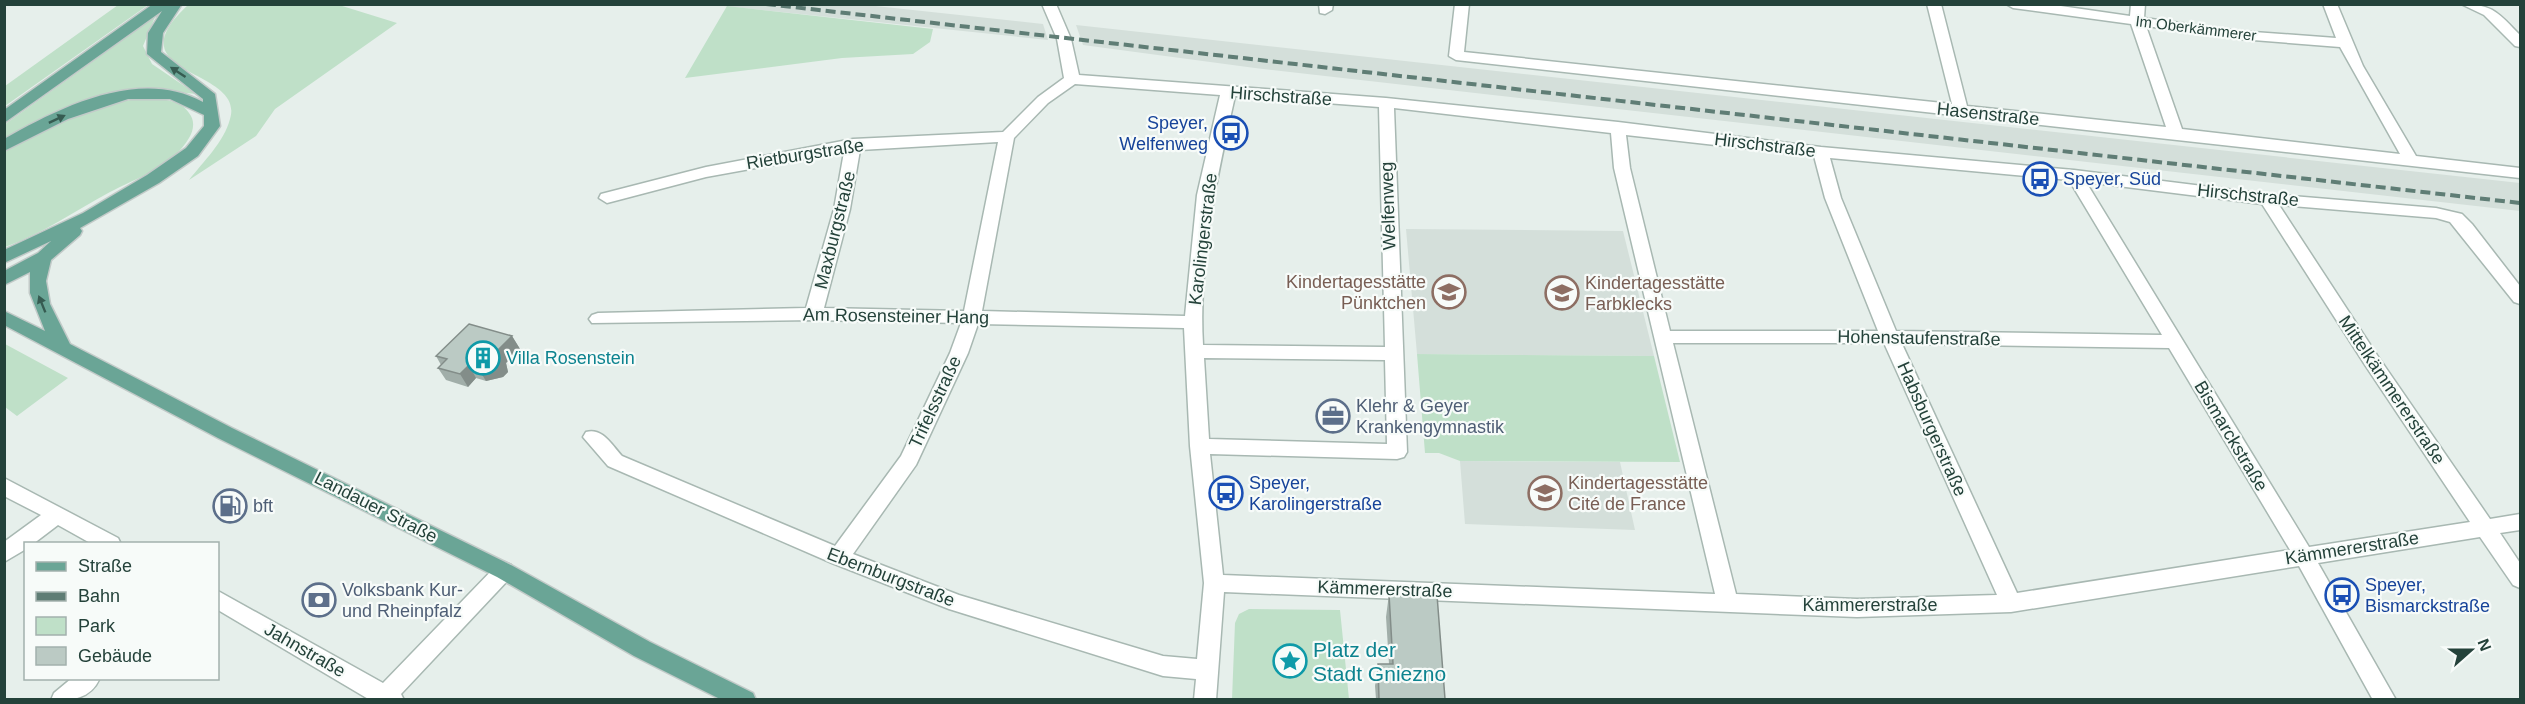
<svg xmlns="http://www.w3.org/2000/svg" width="2525" height="704" font-family="Helvetica,sans-serif">
<style>
.built{fill:#d4dfda}
.green{fill:#bfe0c8}
.lines{fill:none;stroke-linecap:round;stroke-linejoin:round}
.minor-casing{stroke:#a8b8b2;stroke-width:3}
.major-casing{stroke:#c2cac8;stroke-width:3}
.minor{fill:#fff;fill-rule:evenodd}
.major{fill:#6aa596;fill-rule:evenodd}
.rail{stroke:#5f7d75;stroke-width:4;stroke-dasharray:10 5;stroke-linecap:butt}
.wall{fill:#a1aea9}
.shaded-wall{fill:#838d89}
.building{fill:#bbcac4;stroke:#838d89;stroke-width:1.5}
.oneway{fill:#365b51}
.labels{text-anchor:middle;dominant-baseline:central;stroke-width:4.5;stroke-linejoin:round;paint-order:stroke}
.far-street-label{font-size:15px;fill:#24423a;stroke:#f7fbf9}
.street-label{font-size:18px;fill:#24423a;stroke:#f7fbf9}
.transit-label{font-size:18px;fill:#164399;stroke:#f7fbf9;text-anchor:start}
.education-label{font-size:18px;fill:#785e54;stroke:#f7fbf9;text-anchor:start}
.culture-label{font-size:18px;fill:#0d838f;stroke:#f7fbf9;text-anchor:start}
.service-label{font-size:18px;fill:#4e5e75;stroke:#f7fbf9;text-anchor:start}
.near-culture-label{font-size:21px;fill:#0d838f;stroke:#f7fbf9;text-anchor:start}
</style>
<rect width="100%" height="100%" fill="#e6efeb"/>
<path class="built" d="M714,5H866L1043,24L1048,40Z
M1076,25L2520,183V211L1255,68L1083,45Z
M1406,229L1623,231L1654,356L1417,354Z
M1460,461L1620,462L1635,530L1465,524Z"/>
<path class="green" d="M118,5H148L5,106V86Z
M188,5H339L397,23L275,109L256,136L189,180C203,162 224,142 230,119C246,67 110,77 188,5Z
M727,6L933,29L930,42L913,54L842,58L685,78Z
M155,17L143,46L152,64L196,94L150,89L108,95L5,141L4,125Z
M138,99C155,99 179,97 189,113C195,120 194,130 189,138C173,166 137,178 110,192C75,211 42,234 5,247V152C46,127 90,104 138,99Z
M5,344L68,378L17,416L5,407Z
M1417,354L1654,356L1680,462L1460,461L1439,453H1425Z
M1249,609L1340,610L1349,699H1232L1235,623L1239,614Z"/>
<g class="lines">
<defs>
<path id="minor" d="M1042,4H1056L1071,39L1079,75L1386,98L1618,122L1821,147L2074,170L2267,194L2436,208L2462,214L2472,224L2520,286V304L2514,302L2450,222L2436,218L2279,205L2377,355L2490,519L2520,514V530L2500,533L2520,563V588L2513,585L2480,537L2318,563L2396,700H2373L2299,566L2011,612L1857,617L1224,592L1216,700H1194L1196,679L1163,676L949,609L832,563L608,466L583,437L586,432C602,427 612,445 622,456L835,546L901,456L950,353L961,323L813,320L592,323L589,319L592,315L598,313L806,308L834,209L844,152L706,177L607,203L599,198L601,194L706,167L853,139L1003,132L1038,97L1064,78L1057,39ZM1075,84L1220,95L1197,195L1185,316L982,311L1014,138L1048,103ZM1235,96L1379,107L1385,347L1203,345C1198,261 1217,177 1235,96ZM1394,108L1611,133L1614,168L1715,594L1223,575L1210,454L1397,459L1404,457L1407,452ZM1626,135L1814,156L1825,198L1878,331H1670L1630,168ZM998,142L964,311L824,308L850,209L860,150ZM1830,158L2069,180L2162,335L1896,331L1841,198ZM2086,182L2262,204L2365,365L2470,522L2309,547ZM978,324L1184,328L1190,446L1204,583L1197,659L1163,656L959,595L853,554L916,465L968,353ZM1673,343H1884L1997,595L1857,599L1736,594ZM1902,344L2169,348L2290,550L2017,593ZM1204,358L1385,360L1387,444L1209,439Z
M1319,4H1333L1332,10L1325,14L1320,13Z
M1455,4H1469L1464,52L1952,104L1927,4H1941L1967,106L2166,127L2131,24L2013,8L2006,4H2047L2130,16L2131,4H2145L2144,18L2240,31L2336,38L2323,4H2337L2363,66L2416,156L2520,168V178L1456,60L1449,56ZM2146,26L2240,39L2340,47L2400,154L2182,129Z
M2461,4C2494,4 2499,14 2520,35V47L2515,46L2484,15Z
M4,478L118,538L121,544H92L58,525L33,544H26V549L4,562V542L41,515L4,496Z
M504,562L511,565L514,571L511,577L401,694L404,700H370L218,610V591L383,683L497,565Z
M72,678H100C90,700 72,700 51,700L54,693Z"/>
<path id="major" d="M153,4H182L163,33L161,52L215,94L220,126L198,156L159,183L80,228L82,231L80,235L51,260L46,281L50,304L70,344L232,428L511,565L650,642L753,693L756,700H722L634,656L497,577L218,438L4,325V311L45,331L30,293V272L4,285V271L38,253L51,241L4,263V250L83,213L147,175L186,148L204,126V115L170,99H128L68,119L4,151V139C60,107 140,67 203,102V99L147,54L148,33L162,11L4,123V110Z"/>
</defs>
<use href="#minor" class="minor-casing"/>
<use href="#major" class="major-casing"/>
<use href="#minor" class="minor"/>
<use href="#major" class="major"/>
<path class="rail" d="M766,4L2520,203"/>
</g>
<path class="wall" d="M512,336L520,349L506,363L508,372L503,377L486,381L476,378L468,387L446,380L438,368L441,365L436,356Z
M1389,594L1445,699H1376L1375,686L1378,664H1389L1386,617Z"/>
<path class="shaded-wall" d="M512,336L520,349L506,363L508,372L503,377L486,381L478,368Z
M469,365L476,378L468,387L460,374Z"/>
<path class="building" d="M469,324L512,336L498,350L500,359L495,364L478,368L469,365L460,374L438,368L447,359L436,356Z
M1389,594L1437,595L1445,699H1379L1378,664H1393Z"/>
<defs><path id="oneway-solid" d="M-6-.8H1V-3.2L6.5 0L1 3.2V.8H-6Z" transform="scale(1.5)"/></defs>
<g class="oneway">
<use href="#oneway-solid" transform="translate(178 72) rotate(-147)"/>
<use href="#oneway-solid" transform="translate(57 119) rotate(-25)"/>
<use href="#oneway-solid" transform="translate(42 304) rotate(-112)"/>
</g>
<defs>
<symbol id="bus-ring" viewBox="-11 -11 22 22"><circle r="9.5" fill="#f7fbf9" stroke="#1a4fb4" stroke-width="1.5"/><path d="M-5-6H5V4H4V6H2V4H-2V6H-4V4H-5ZM-3.5-4V0h7V-4ZM-3.5 1.2v1.5H-2V1.2ZM2 1.2v1.5H3.5V1.2Z" fill="#1a4fb4"/></symbol>
<symbol id="school-ring" viewBox="-11 -11 22 22"><circle r="9.5" fill="#f7fbf9" stroke="#8d6e63" stroke-width="1.5"/><path d="M0-5L7-2L0 1L-7-2ZM-4 1L0 2.5L4 1V4Q0 6-4 4Z" fill="#8d6e63"/></symbol>
<symbol id="building-ring" viewBox="-11 -11 22 22"><circle r="9.5" fill="#f7fbf9" stroke="#0f9aa8" stroke-width="1.5"/><path d="M-4-6H4V6H1V3H-1V6H-4ZM-2.5-4.3h1.7v1.8h-1.7ZM.8-4.3h1.7v1.8H.8ZM-2.5-1h1.7V.8h-1.7ZM.8-1h1.7V.8H.8Z" fill="#0f9aa8"/></symbol>
<symbol id="office-ring" viewBox="-11 -11 22 22"><circle r="9.5" fill="#f7fbf9" stroke="#5c6f8a" stroke-width="1.5"/><path d="M-6-3h4V-5.5h4V-3h4V5H-6ZM-1-4.5V-3h2v-1.5ZM-6 0V1H6V0Z" fill="#5c6f8a"/></symbol>
<symbol id="fuel-ring" viewBox="-11 -11 22 22"><circle r="9.5" fill="#f7fbf9" stroke="#5c6f8a" stroke-width="1.5"/><path d="M-5.5-6h7V0h2V4h1.3V-2.5L3-4.5l.8-.8L6-3V5H2.5V1h-1V6h-7ZM-4.2-4.7v3.2H.2V-4.7Z" fill="#5c6f8a"/></symbol>
<symbol id="bank-ring" viewBox="-11 -11 22 22"><circle r="9.5" fill="#f7fbf9" stroke="#5c6f8a" stroke-width="1.5"/><path d="M-6-4H6V4H-6ZM0-2.3a2.3 2.3 0 1 0 0 4.6a2.3 2.3 0 1 0 0-4.6Z" fill="#5c6f8a"/></symbol>
<symbol id="sight-ring" viewBox="-11 -11 22 22"><circle r="9.5" fill="#f7fbf9" stroke="#0f9aa8" stroke-width="1.5"/><path d="M0-6L1.8-2.2L6-1.7L2.9 1.2L3.7 5.4L0 3.3L-3.7 5.4L-2.9 1.2L-6-1.7L-1.8-2.2Z" fill="#0f9aa8"/></symbol>
</defs>
<g fill-rule="evenodd">
<use href="#bus-ring" x="1212" y="114" width="38" height="38"/>
<use href="#bus-ring" x="2021" y="160" width="38" height="38"/>
<use href="#school-ring" x="1430" y="273" width="38" height="38"/>
<use href="#school-ring" x="1543" y="274" width="38" height="38"/>
<use href="#building-ring" x="464" y="339" width="38" height="38"/>
<use href="#office-ring" x="1314" y="397" width="38" height="38"/>
<use href="#bus-ring" x="1207" y="474" width="38" height="38"/>
<use href="#school-ring" x="1526" y="474" width="38" height="38"/>
<use href="#fuel-ring" x="211" y="487" width="38" height="38"/>
<use href="#bus-ring" x="2323" y="576" width="38" height="38"/>
<use href="#bank-ring" x="300" y="581" width="38" height="38"/>
<use href="#sight-ring" x="1271" y="642" width="38" height="38"/>
</g>
<g class="labels">
<g class="far-street-label">
<text transform="translate(2196 28) rotate(7)">Im Oberkämmerer</text>
</g>
<g class="street-label">
<text transform="translate(1281 96) rotate(4)">Hirschstraße</text>
<text transform="translate(1988 114) rotate(6)">Hasenstraße</text>
<text transform="translate(1765 145) rotate(7)">Hirschstraße</text>
<text transform="translate(805 154) rotate(-9)">Rietburgstraße</text>
<text transform="translate(2248 195) rotate(6)">Hirschstraße</text>
<text transform="translate(1388 206) rotate(-92)">Welfenweg</text>
<text transform="translate(835 230) rotate(-76)">Maxburgstraße</text>
<text transform="translate(1203 239) rotate(-83)">Karolingerstraße</text>
<text transform="translate(896 316) rotate(1)">Am Rosensteiner Hang</text>
<text transform="translate(1919 338) rotate(1)">Hohenstaufenstraße</text>
<text transform="translate(2392 390) rotate(56)">Mittelkämmererstraße</text>
<text transform="translate(935 402) rotate(-65)">Trifelsstraße</text>
<text transform="translate(1932 429) rotate(66)">Habsburgerstraße</text>
<text transform="translate(2231 436) rotate(59)">Bismarckstraße</text>
<text transform="translate(376 507) rotate(27)">Landauer Straße</text>
<text transform="translate(2352 548) rotate(-9)">Kämmererstraße</text>
<text transform="translate(891 577) rotate(21)">Ebernburgstraße</text>
<text transform="translate(1385 589) rotate(2)">Kämmererstraße</text>
<text x="1870" y="605">Kämmererstraße</text>
<text transform="translate(305 650) rotate(30)">Jahnstraße</text>
</g>
<g class="transit-label">
<text x="1208" y="123" text-anchor="end">Speyer,<tspan x="1208" dy="21">Welfenweg</tspan></text>
<text x="2063" y="179">Speyer, Süd</text>
<text x="1249" y="483">Speyer,<tspan x="1249" dy="21">Karolingerstraße</tspan></text>
<text x="2365" y="585">Speyer,<tspan x="2365" dy="21">Bismarckstraße</tspan></text>
</g>
<g class="education-label">
<text x="1426" y="282" text-anchor="end">Kindertagesstätte<tspan x="1426" dy="21">Pünktchen</tspan></text>
<text x="1585" y="283">Kindertagesstätte<tspan x="1585" dy="21">Farbklecks</tspan></text>
<text x="1568" y="483">Kindertagesstätte<tspan x="1568" dy="21">Cité de France</tspan></text>
</g>
<g class="culture-label">
<text x="506" y="358">Villa Rosenstein</text>
</g>
<g class="service-label">
<text x="1356" y="406">Klehr &amp; Geyer<tspan x="1356" dy="21">Krankengymnastik</tspan></text>
<text x="253" y="506">bft</text>
<text x="342" y="590">Volksbank Kur-<tspan x="342" dy="21">und Rheinpfalz</tspan></text>
</g>
<g class="near-culture-label">
<text x="1313" y="649">Platz der<tspan x="1313" dy="24">Stadt Gniezno</tspan></text>
</g>
</g>
<rect width="2525" height="704" fill="none" stroke="#24423a" stroke-width="12"/>
<rect x="24" y="542" width="195" height="138" fill="#f7fbf9" stroke="#a3b1ad" stroke-width="1.5"/>
<rect x="36" y="562" width="30" height="9" fill="#6aa596" stroke="#a3b1ad" stroke-width="1.5"/>
<text x="78" y="572" font-size="18" fill="#24423a">Straße</text>
<rect x="36" y="592" width="30" height="9" fill="#5f7d75" stroke="#a3b1ad" stroke-width="1.5"/>
<text x="78" y="602" font-size="18" fill="#24423a">Bahn</text>
<rect x="36" y="617" width="30" height="18" fill="#bfe0c8" stroke="#a3b1ad" stroke-width="1.5"/>
<text x="78" y="632" font-size="18" fill="#24423a">Park</text>
<rect x="36" y="647" width="30" height="18" fill="#bbcac4" stroke="#a3b1ad" stroke-width="1.5"/>
<text x="78" y="662" font-size="18" fill="#24423a">Gebäude</text>
<g transform="translate(2471 650) rotate(69)" stroke="#f7fbf9" stroke-width="4.5" paint-order="stroke">
<path d="M0-4.5L10 22L0 15L-10 22Z" fill="#24423a"/>
<text y="-9" font-size="16" font-weight="bold" text-anchor="middle" fill="#24423a">N</text>
</g>
</svg>
